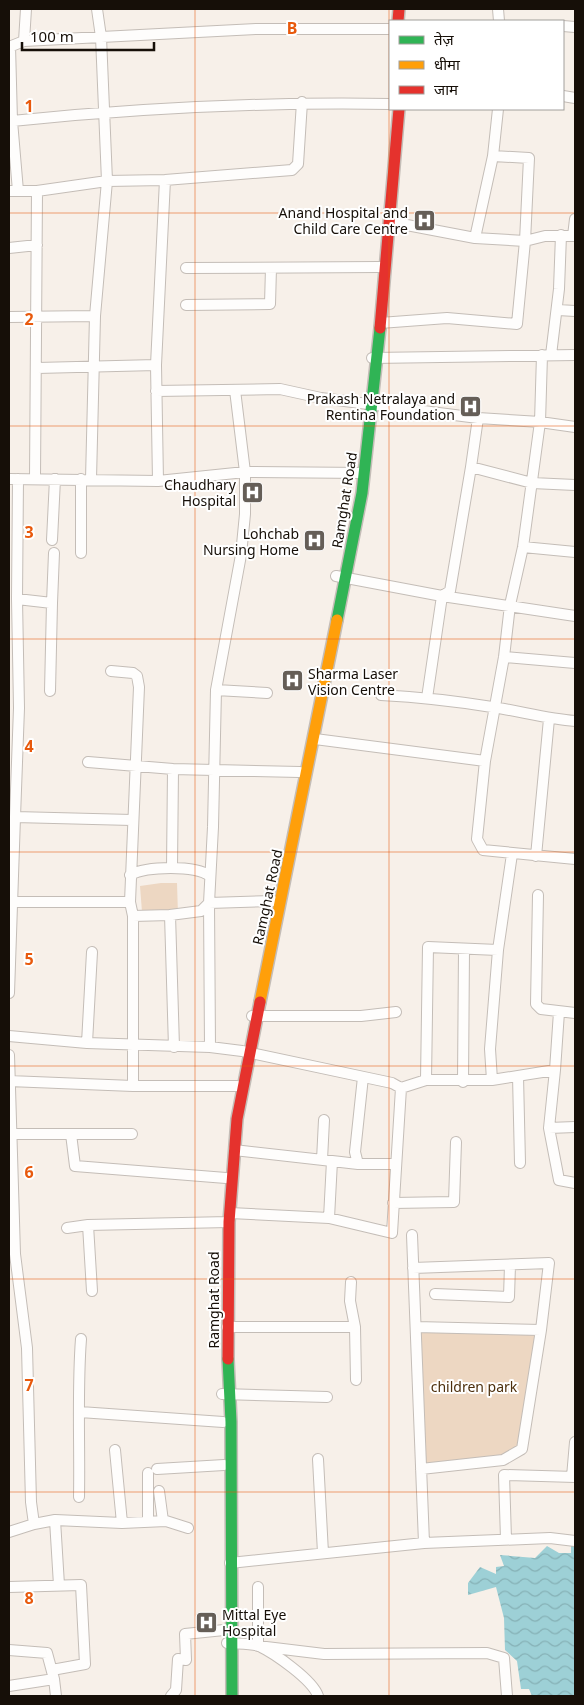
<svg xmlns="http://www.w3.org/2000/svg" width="584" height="1705" font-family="'Noto Sans','Noto Sans Devanagari',sans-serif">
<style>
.green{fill:#edd7c2}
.water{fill:url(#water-waves)}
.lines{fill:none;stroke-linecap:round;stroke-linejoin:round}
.street-casing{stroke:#c4bdb7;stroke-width:12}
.fast-casing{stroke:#c4bdb7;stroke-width:14}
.slow-casing{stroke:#c4bdb7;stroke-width:14}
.jam-casing{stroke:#c4bdb7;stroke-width:14}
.street{stroke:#fefdfc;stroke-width:10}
.fast{stroke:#30b455;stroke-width:11}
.slow{stroke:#ff9f0a;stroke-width:11}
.jam{stroke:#e5322d;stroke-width:11}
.grid{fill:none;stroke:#e8590c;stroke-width:1;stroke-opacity:0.55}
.labels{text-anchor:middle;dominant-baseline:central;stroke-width:4;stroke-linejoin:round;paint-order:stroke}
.poi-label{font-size:14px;fill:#160f08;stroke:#fff;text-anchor:end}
.street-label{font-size:14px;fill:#160f08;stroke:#fff}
.park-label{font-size:14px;fill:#4d2f0c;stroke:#fff}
.grid-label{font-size:16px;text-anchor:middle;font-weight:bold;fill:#e8590c;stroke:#fff;stroke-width:4;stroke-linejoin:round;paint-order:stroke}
</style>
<defs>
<pattern id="water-waves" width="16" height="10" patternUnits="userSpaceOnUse" patternTransform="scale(1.25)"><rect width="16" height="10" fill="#9dd0d6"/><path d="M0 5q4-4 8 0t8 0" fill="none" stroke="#86b1b6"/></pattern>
</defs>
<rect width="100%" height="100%" fill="#f7f0e9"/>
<path class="green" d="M161,883H177L178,915L142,912L140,886Z
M416,1327L541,1330L523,1443L503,1460L421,1469Z"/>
<path class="water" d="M571,1545L575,1546V1696H532L529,1689H521L517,1661L505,1650L504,1618L496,1587L468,1595V1583L480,1567L496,1574V1567L504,1566L500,1555L535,1558L547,1546L559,1553H571Z"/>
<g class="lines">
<defs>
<path id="street" d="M498,9L499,21
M563,26L575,27
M24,41L26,9
M9,47L24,41L256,29H390
M563,96L575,98
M9,122L12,121L10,46
M9,191H18L12,121C138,108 264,102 390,104
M18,191H37L107,181L165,180L292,170L298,164L302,102
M391,222L475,238L525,241L545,236H575
M573,236L575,219
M475,238L493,156L498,109
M9,248L37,245
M186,268L380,267
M186,305L270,304L271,268
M558,310L575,311
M9,317L95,316
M380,323L447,318L517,324L525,241L529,158L493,156
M551,355L559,289L561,235
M372,358L575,355
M37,368L156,365
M156,391L280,389L321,398L478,418L540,422L575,427
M471,467L478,418
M9,479L158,481L245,472L364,473
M18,479L17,599L52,603L50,691
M35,479L37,191
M81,479V553
M91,479L95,316L107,181L101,37L97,9
M158,481L156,365L165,180
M52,540L55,479
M523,547L575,552
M336,576L442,596L575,616
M52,603L54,553
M504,657L575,663
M111,671L133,673L137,676L139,687L130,902
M216,690L241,555L245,514V472L235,390
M267,693L216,690L213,827L209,903L273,901
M381,695C418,697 455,701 492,707C520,711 547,719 575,721
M427,698L442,596L450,591L471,467L532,483L575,485
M315,739L485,761L477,839L483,850L575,859
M485,761L504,657L510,605L523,547L540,422L542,355
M88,762L173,769L300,772
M15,817L19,708L17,599
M536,856L549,719
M172,868L173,769
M130,875C147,866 195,865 210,876
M538,895L536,1004L541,1009L575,1013
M9,902H130L133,916L170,915L174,1047
M209,903L210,1047
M170,915L201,911L209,903
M498,950L512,854
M92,952L87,1043L210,1047L242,1051L392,1083L401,1088L426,1080
M9,993L15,817L132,820
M252,1016H361L396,1012
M9,1036L87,1043
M9,1055L15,1254L27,1348L31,1502L34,1524L55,1520L122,1523L166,1521L188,1528
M555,1070L559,1012
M518,1076L520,1163
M492,1080L490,1049L498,950L428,947L426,1080H492L555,1070L549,1128L559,1180L575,1183
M9,1081L133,1086H237
M463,1082L464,949
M133,1086V916
M549,1128L575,1127
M9,1134H71L75,1166L226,1178
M71,1134H132
M234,1150L332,1161L329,1218
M322,1160L324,1120
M332,1161L358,1164L355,1152L363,1077
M358,1164H395
M393,1203L454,1202L456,1142
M230,1213L329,1218L392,1233L401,1088
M88,1225L92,1291
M67,1228L88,1225L229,1222
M413,1268L549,1263L541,1330
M351,1282L350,1301L355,1327
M435,1294L509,1297L510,1265
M227,1327H355L356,1380
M416,1327L541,1330L522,1449L503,1460L421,1469
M222,1394L327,1397
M80,1412L223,1422
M115,1450L122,1523
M318,1459L323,1553
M157,1469L224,1465
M148,1473V1522
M572,1477L575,1442
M159,1491L163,1521
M79,1497C80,1444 77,1391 81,1339
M55,1520L59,1585
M9,1532L34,1524
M506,1539L504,1475L575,1477
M424,1543L550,1538L575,1541
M230,1563L424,1543L412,1235
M9,1587L81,1585L85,1664L52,1670
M258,1587V1646L324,1654L487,1653L504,1658L507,1696
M227,1643C236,1644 250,1643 259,1646C274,1653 313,1680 318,1696
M9,1650L47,1653L54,1679L9,1686
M54,1679L56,1696
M171,1696L176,1690L178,1659L186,1660L185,1634L224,1630"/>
<path id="fast" d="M337,620L362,493L380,328
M228,1359L231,1422L232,1696"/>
<path id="slow" d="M260,1002L337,620"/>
<path id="jam" d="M398,21L399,9
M380,328L399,109
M228,1359L229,1222L237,1119L260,1002"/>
</defs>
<use href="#street" class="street-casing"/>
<use href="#fast" class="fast-casing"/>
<use href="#slow" class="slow-casing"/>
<use href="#jam" class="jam-casing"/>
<use href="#street" class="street"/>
<use href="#fast" class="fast"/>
<use href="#slow" class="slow"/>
<use href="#jam" class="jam"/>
</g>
<path class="grid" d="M195,9V1696M389,9V1696M9,213H575M9,426H575M9,639H575M9,852H575M9,1066H575M9,1279H575M9,1492H575"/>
<defs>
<symbol id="hospital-square" viewBox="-11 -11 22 22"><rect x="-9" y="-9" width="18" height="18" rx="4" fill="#655e57" stroke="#fff"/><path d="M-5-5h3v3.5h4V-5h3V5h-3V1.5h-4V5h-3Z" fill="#fff"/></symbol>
</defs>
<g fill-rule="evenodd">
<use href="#hospital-square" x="412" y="208" width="25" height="25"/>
<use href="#hospital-square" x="458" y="394" width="25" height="25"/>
<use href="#hospital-square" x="240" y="480" width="25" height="25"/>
<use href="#hospital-square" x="302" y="528" width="25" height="25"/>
<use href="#hospital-square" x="280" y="668" width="25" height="25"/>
<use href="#hospital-square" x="194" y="1610" width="25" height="25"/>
</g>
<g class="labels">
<g class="poi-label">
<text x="408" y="212">Anand Hospital and<tspan x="408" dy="16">Child Care Centre</tspan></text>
<text x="455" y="398">Prakash Netralaya and<tspan x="455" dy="16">Rentina Foundation</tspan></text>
<text x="236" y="484">Chaudhary<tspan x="236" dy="16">Hospital</tspan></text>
<text x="299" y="533">Lohchab<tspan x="299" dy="16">Nursing Home</tspan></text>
<text x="308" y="673" text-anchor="start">Sharma Laser<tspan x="308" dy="16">Vision Centre</tspan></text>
<text x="222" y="1614" text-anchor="start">Mittal Eye<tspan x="222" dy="16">Hospital</tspan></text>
</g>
<g class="street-label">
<text transform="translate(344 500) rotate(-81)">Ramghat Road</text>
<text transform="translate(267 897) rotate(-78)">Ramghat Road</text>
<text transform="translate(213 1300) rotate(-90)">Ramghat Road</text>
</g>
<g class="park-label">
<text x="474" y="1386">children park</text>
</g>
</g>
<g class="grid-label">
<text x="292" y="34">B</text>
<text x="29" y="112">1</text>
<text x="29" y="325">2</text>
<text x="29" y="538">3</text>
<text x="29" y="752">4</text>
<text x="29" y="965">5</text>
<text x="29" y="1178">6</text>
<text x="29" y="1391">7</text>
<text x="29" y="1604">8</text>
</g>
<rect width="584" height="1705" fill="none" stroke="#160f08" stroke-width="20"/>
<rect x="389" y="20" width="175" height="90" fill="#ffffff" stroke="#a29f9c"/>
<rect x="399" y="36" width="25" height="8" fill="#30b455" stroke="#a29f9c"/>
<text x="434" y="45" font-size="15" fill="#160f08">तेज़</text>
<rect x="399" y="61" width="25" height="8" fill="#ff9f0a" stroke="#a29f9c"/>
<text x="434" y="70" font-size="15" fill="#160f08">धीमा</text>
<rect x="399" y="86" width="25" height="8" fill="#e5322d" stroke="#a29f9c"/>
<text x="434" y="95" font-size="15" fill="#160f08">जाम</text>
<path d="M22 42v8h132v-8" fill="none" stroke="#160f08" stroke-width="2.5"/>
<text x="30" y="42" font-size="15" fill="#160f08" stroke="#ffffff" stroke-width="4" paint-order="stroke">100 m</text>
</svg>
